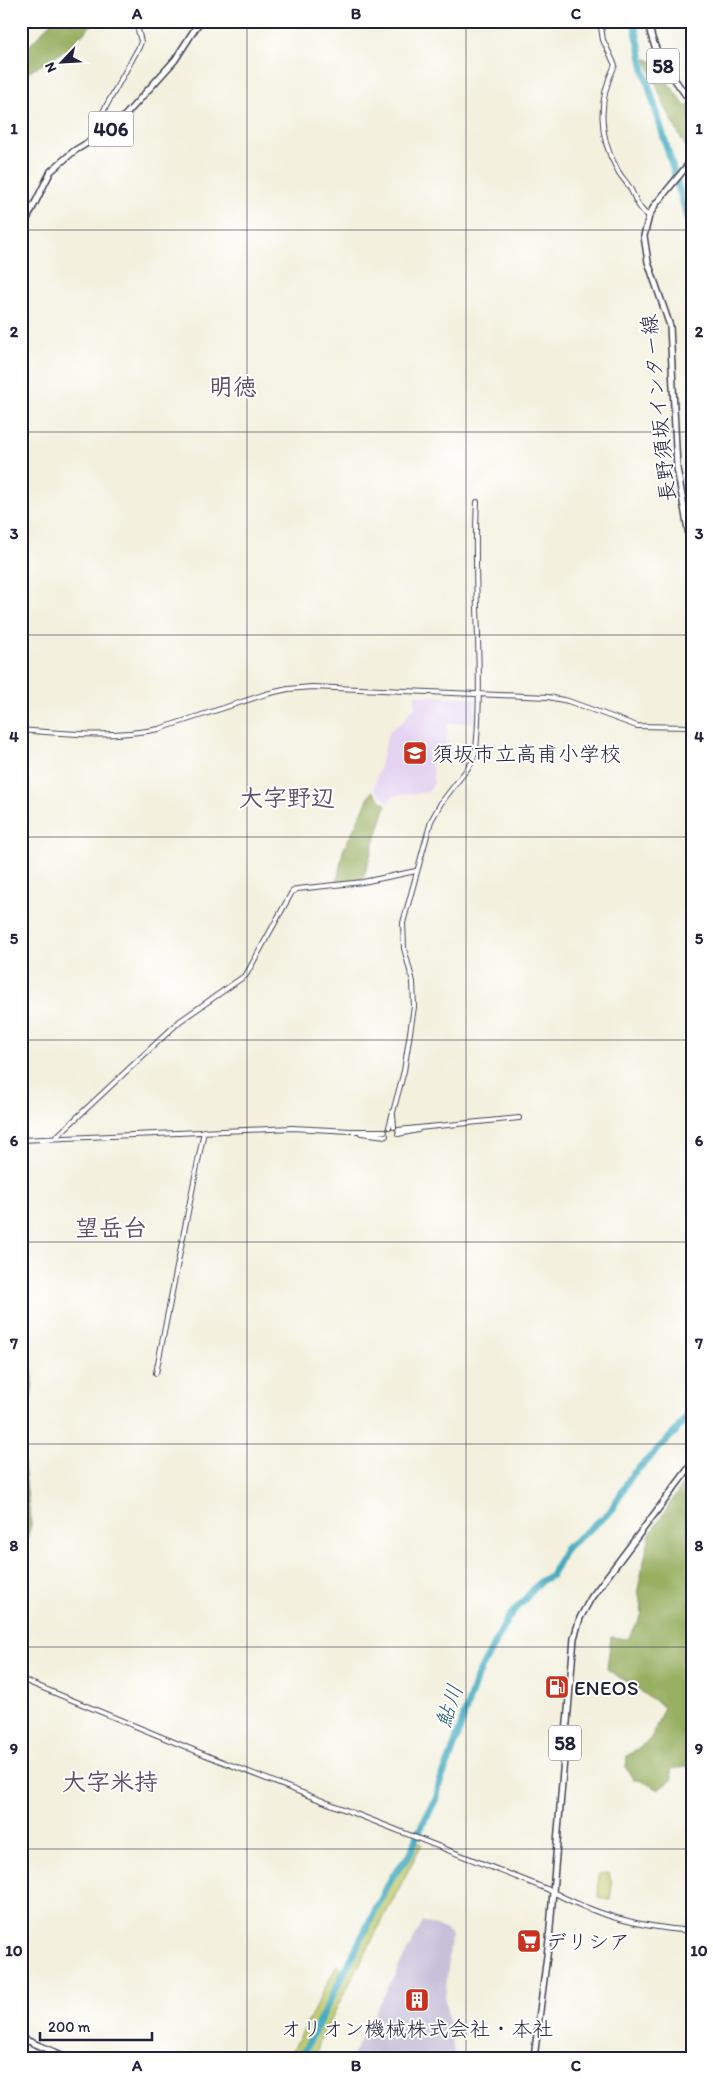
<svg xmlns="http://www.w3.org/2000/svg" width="713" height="2079" font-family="Itim,'Klee One',sans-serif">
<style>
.built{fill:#e4d3f1}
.industrial{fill:#c6c0d9}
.green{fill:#bfcb6d;stroke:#707654}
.forest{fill:#97af60;stroke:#5c684e}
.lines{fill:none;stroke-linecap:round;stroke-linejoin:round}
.river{stroke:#3ea9be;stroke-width:7}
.tertiary-casing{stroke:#414153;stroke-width:6}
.primary-casing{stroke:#414153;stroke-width:8}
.trunk-casing{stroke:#414153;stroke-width:8}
.tertiary{stroke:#fff;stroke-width:4}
.primary{stroke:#fff;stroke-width:5}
.trunk{stroke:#fff;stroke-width:5}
.grid{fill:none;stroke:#22223b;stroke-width:1;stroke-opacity:0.55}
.labels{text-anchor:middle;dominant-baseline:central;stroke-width:4;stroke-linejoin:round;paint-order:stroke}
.shield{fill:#fff;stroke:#646476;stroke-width:1}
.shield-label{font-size:20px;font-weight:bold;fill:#22223b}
.street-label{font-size:21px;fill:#22223b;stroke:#fff}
.poi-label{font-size:21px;fill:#22223b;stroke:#fff;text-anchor:start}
.water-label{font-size:22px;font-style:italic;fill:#2f5f76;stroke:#fff}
.quarter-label{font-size:24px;font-weight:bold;fill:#604d68;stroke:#fff}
.neatline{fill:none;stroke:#22223b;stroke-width:2}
.grid-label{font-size:16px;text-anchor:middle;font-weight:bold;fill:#22223b}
</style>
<rect width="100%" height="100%" fill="#fff"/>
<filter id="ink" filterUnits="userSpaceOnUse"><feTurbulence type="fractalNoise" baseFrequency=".02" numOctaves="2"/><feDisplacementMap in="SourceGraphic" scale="10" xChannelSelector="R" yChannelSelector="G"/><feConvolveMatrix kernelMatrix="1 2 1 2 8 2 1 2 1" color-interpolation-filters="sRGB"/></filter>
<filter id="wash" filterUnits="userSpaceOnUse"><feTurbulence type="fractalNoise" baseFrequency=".0096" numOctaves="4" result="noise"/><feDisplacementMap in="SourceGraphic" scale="20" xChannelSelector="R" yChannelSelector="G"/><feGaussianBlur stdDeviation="1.12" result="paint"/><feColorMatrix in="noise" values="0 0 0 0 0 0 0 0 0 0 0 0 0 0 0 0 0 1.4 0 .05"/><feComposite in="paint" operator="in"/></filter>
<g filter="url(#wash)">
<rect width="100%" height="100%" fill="#f3f0dd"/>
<path class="built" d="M415,695L473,698L475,701L474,722L447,724V758L431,759L434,783L428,792L392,796L389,803L374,789L389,731L404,721L408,713L415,707Z"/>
<path class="industrial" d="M423,1921L447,1930L451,1936L445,2000L455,2058H351Z"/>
<path class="green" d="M417,1841L422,1844L320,2040L315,2058H302L395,1876L411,1859Z
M609,1873L612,1885L610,1900L598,1897L599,1874Z
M337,1965L342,1970L298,2058H289Z"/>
<path class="forest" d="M52,21H95L71,47L21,77V55Z
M646,59L652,61L686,107L692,101V159L666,109Z
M372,791L386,805L363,879L337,882L343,851Z
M21,1337C24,1353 34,1366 33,1383C32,1401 23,1419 21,1437C21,1424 18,1406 21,1393C24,1383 32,1376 29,1364L21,1363Z
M21,1441L31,1525L21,1559Z
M692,1471V1766L671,1769L672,1779L658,1790L643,1781L633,1779L626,1768L627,1756L651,1739L664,1707L607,1669L611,1637L628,1639L642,1614L638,1589L650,1534Z"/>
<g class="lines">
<path class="river" d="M634,21L644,70L692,233
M301,2058L392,1877L411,1853L417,1835L437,1797L439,1784L449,1761L477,1677L508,1618L541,1581L552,1575L565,1549L610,1512L632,1475L675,1432L692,1410"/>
</g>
</g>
<g filter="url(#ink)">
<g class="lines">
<defs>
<path id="tertiary" d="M600,21L603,40L615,65C598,99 598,136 617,169C620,176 626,181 630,188C636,199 638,209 649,216
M107,131L99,119L139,47L141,42L136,21
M21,730C67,734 114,738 159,729L266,694L288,689L312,687L548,697L568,701L637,726L692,727
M393,1115L394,1127
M389,1127L404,1071L414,1007L413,982L404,948L403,923L431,821L441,803L471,764L476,750C484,668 472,585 477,502
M398,1130L519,1118
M361,1133L386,1136
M398,1134L418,1130
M55,1138L180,1021L246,975L292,892L297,889L363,882L416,871
M21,1140L292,1128L351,1131H385
M156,1373L204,1131
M21,1679L208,1756L547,1889C595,1915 638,1927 692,1931"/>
<path id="primary" d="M648,21C654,58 672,74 692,104
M692,160L655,205L649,216L644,236L648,262L670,326L677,468L692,552
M534,2058L549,1940L574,1638L580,1618L591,1598L692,1464"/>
<path id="trunk" d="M21,231L51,171L74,151L107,131L121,120L175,60L200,21
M21,2038L69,2058"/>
</defs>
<use href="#tertiary" class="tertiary-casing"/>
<use href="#primary" class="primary-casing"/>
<use href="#trunk" class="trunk-casing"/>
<use href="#tertiary" class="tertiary"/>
<use href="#primary" class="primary"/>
<use href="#trunk" class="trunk"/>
</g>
</g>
<path class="grid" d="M247,21V2058M466,21V2058M21,230H692M21,432H692M21,635H692M21,837H692M21,1040H692M21,1242H692M21,1444H692M21,1647H692M21,1849H692"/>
<defs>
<symbol id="school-square" viewBox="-11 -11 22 22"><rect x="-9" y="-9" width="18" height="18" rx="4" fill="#c8321e" stroke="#fff"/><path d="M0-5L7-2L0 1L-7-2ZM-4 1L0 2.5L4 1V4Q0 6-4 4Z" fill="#fff"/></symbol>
<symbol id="fuel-square" viewBox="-11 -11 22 22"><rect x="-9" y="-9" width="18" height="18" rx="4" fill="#c8321e" stroke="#fff"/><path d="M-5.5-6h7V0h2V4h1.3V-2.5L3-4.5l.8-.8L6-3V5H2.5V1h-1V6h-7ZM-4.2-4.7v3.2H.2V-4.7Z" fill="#fff"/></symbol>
<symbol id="supermarket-square" viewBox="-11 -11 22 22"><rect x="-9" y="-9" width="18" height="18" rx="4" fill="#c8321e" stroke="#fff"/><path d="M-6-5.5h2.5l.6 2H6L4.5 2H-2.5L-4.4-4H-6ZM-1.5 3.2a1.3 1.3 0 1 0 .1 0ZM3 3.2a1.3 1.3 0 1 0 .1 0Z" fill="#fff"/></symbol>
<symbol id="building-square" viewBox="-11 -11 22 22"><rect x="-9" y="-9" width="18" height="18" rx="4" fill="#c8321e" stroke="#fff"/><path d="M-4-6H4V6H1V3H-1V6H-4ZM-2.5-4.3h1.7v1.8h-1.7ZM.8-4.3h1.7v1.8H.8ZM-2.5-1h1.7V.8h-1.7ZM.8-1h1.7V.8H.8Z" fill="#fff"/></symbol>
</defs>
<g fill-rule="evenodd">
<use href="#school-square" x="401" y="739" width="28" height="28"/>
<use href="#fuel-square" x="543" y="1673" width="28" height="28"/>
<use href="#supermarket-square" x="515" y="1927" width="28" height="28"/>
<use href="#building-square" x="403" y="1986" width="28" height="28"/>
</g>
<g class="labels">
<g class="shield">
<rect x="647" y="48.5" width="32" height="35" rx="4"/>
<rect x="88.5" y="111.5" width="45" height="35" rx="4"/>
<rect x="549" y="1725.5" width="32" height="35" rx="4"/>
</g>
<g class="shield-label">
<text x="663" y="66">58</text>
<text x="111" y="129">406</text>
<text x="565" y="1743">58</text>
</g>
<g class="street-label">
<text transform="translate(658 408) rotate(-96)">長野須坂インター線</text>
</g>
<g class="poi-label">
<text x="432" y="753">須坂市立高甫小学校</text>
<text x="574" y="1687">ENEOS</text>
<text x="546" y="1941">デリシア</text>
<text x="417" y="2028" text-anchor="middle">オリオン機械株式会社・本社</text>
</g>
<g class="water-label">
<text transform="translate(449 1706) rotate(-72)">鮎川</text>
</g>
<g class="quarter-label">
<text x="233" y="386">明徳</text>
<text x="287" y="797">大字野辺</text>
<text x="111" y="1227">望岳台</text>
<text x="110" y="1781">大字米持</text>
</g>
</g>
<rect width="713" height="2079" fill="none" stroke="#fff" stroke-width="55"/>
<g transform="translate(62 62) rotate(245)" stroke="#ffffff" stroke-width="4" paint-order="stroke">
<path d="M0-4L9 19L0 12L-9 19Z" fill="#22223b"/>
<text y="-8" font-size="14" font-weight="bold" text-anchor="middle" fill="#22223b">N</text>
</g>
<path d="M40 2032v8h112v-8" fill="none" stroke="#22223b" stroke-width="2.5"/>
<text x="48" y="2032" font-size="15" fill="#22223b" stroke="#ffffff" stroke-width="4" paint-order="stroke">200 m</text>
<rect x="28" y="28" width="658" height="2024" class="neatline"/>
<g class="grid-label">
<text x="137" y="19">A</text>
<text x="356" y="19">B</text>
<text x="576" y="19">C</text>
<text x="14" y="134">1</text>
<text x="699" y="134">1</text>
<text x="14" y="337">2</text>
<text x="699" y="337">2</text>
<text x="14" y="539">3</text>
<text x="699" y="539">3</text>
<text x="14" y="742">4</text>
<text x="699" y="742">4</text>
<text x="14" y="944">5</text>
<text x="699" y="944">5</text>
<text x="14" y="1146">6</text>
<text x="699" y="1146">6</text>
<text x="14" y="1349">7</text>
<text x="699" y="1349">7</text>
<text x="14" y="1551">8</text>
<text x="699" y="1551">8</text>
<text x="14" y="1754">9</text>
<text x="699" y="1754">9</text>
<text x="14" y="1956">10</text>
<text x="699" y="1956">10</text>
<text x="137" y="2071">A</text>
<text x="356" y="2071">B</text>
<text x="576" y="2071">C</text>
</g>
</svg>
